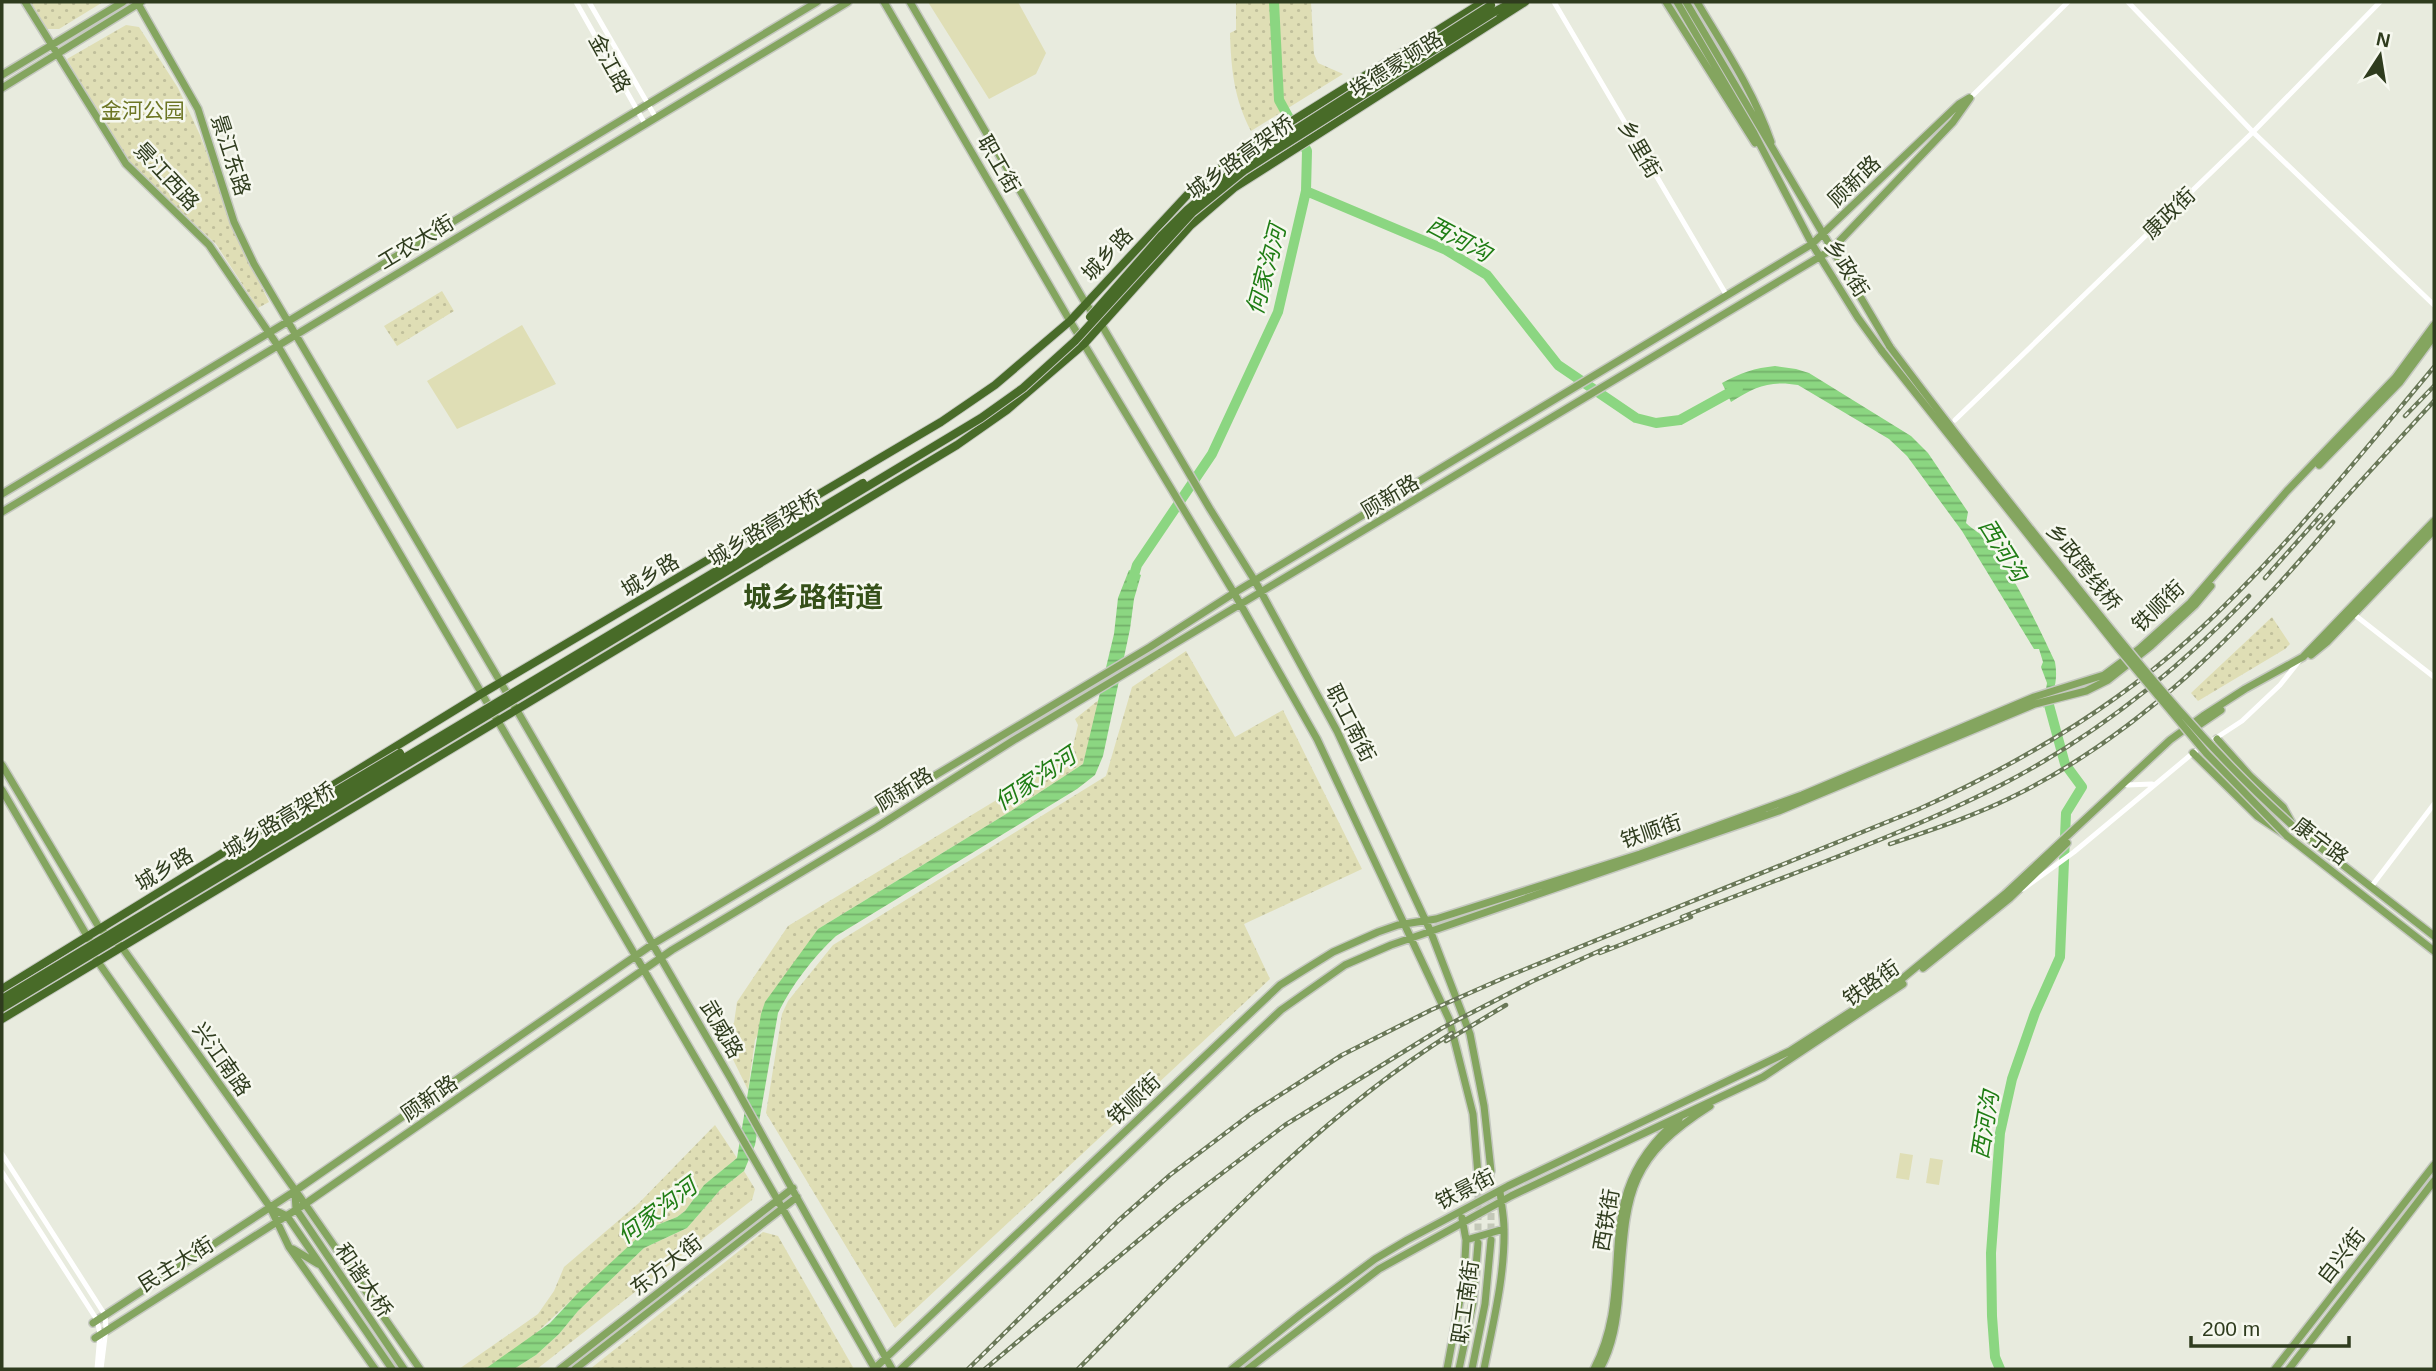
<svg xmlns="http://www.w3.org/2000/svg" width="2436" height="1371" font-family="Arial,'Noto Sans SC',sans-serif">
<style>
.grass{fill:url(#grass-dots)}
.pitch{fill:#dfdeb5}
.water{fill:url(#water-rules)}
.lines{fill:none;stroke-linecap:round;stroke-linejoin:round}
.river{stroke:#8bd681;stroke-width:10}
.major-tunnel{stroke:#c3c8b8;stroke-width:7;stroke-dasharray:7 3.5;stroke-linecap:butt}
.major-casing{stroke:#c5c8c0;stroke-width:10}
.highway-casing{stroke:#c5c8c0;stroke-width:10}
.minor{stroke:#fff;stroke-width:5}
.major{stroke:#84a55f;stroke-width:7}
.highway{stroke:#486b28;stroke-width:8}
.rail-casing{stroke:#6a7858;stroke-width:4.5}
.rail{stroke:#f6f8ef;stroke-width:2;stroke-dasharray:5;stroke-linecap:butt}
.major-bridge-casing{stroke:#c5c8c0;stroke-width:10;stroke-linecap:butt}
.highway-bridge-casing{stroke:#c5c8c0;stroke-width:10;stroke-linecap:butt}
.major-bridge{stroke:#84a55f;stroke-width:7}
.highway-bridge{stroke:#486b28;stroke-width:8}
.labels{text-anchor:middle;dominant-baseline:central;stroke-width:5;stroke-linejoin:round;paint-order:stroke}
.street-label{font-size:21px;fill:#2f3c1e;stroke:#f6f8ef}
.park-label{font-size:21px;fill:#6d7625;stroke:#f6f8ef}
.water-label{font-size:23px;font-style:italic;fill:#1f7d14;stroke:#f6f8ef}
.district-label{font-size:28px;font-weight:bold;fill:#355019;stroke:#f6f8ef}
</style>
<defs>
<pattern id="grass-dots" width="8" height="8" patternUnits="userSpaceOnUse" patternTransform="scale(1.75)"><rect width="8" height="8" fill="#dfdeb5"/><path d="M2 2h.1M6 6h.1" fill="none" stroke="#c0bf9b" stroke-width="1.8" stroke-linecap="round"/></pattern>
<pattern id="water-rules" width="6" height="5" patternUnits="userSpaceOnUse" patternTransform="scale(1.75)"><rect width="6" height="5" fill="#8bd681"/><path d="M0 2.5h6" fill="none" stroke="#72af69"/></pattern>
</defs>
<rect width="100%" height="100%" fill="#e8ebde"/>
<path class="grass" d="M31,2H103L59,29H47Z
M1236,2H1311L1314,54L1318,63L1343,74L1251,131C1234,99 1231,68 1230,33L1236,30Z
M126,25L139,27L178,88L200,135L239,241L269,302L258,308L216,244L129,163L112,139L67,59Z
M442,291L454,311L397,346L384,326Z
M2272,617L2290,644L2285,649L2198,701L2191,693Z
M1186,651L1235,737L1283,710L1362,869L1244,924L1270,979L895,1328L766,1113L782,1014L788,1001L833,945L1106,776L1132,687Z
M1101,698L1083,764L1011,811L818,929L755,1040L748,1090L721,1035L723,1030L734,1023L737,1002L788,926L1071,755L1078,725L1075,719Z
M715,1125L737,1158L704,1185L685,1211L677,1217L647,1229L531,1338L485,1369H459L538,1314L554,1291L564,1267L639,1203Z
M744,1171L755,1189L752,1200L537,1369H514L536,1355L559,1334L578,1311L644,1248L687,1228L720,1190Z
M763,1232L778,1236L854,1369H590Z"/>
<path class="pitch" d="M928,2H1018L1046,53L1036,74L989,99Z
M522,325L556,384L457,429L427,381Z
M1900,1153L1913,1155L1909,1180L1896,1178Z
M1930,1158L1943,1160L1939,1185L1926,1183Z"/>
<path class="water" d="M1775,366L1796,369L1809,373L1911,436L1928,453L1968,512L1966,523C1973,530 1982,534 1987,540C2012,572 2038,625 2055,662C2058,678 2055,697 2043,708L2047,683L2041,667L2043,662L2039,649H2034L1962,531L1907,456L1889,439L1798,385C1770,380 1754,387 1731,402L1722,383C1740,373 1755,368 1775,366Z
M1129,570L1141,575L1134,599L1130,629L1103,756L1095,775L1077,789L836,936C813,957 792,985 778,1013L755,1145L744,1171L720,1190L687,1228L644,1248L578,1311L559,1334L536,1355L514,1369H485L550,1323L578,1293L647,1229L677,1217L685,1211L704,1185L737,1158L761,1014L765,1002L818,929L1011,811L1083,764L1114,634L1118,598Z"/>
<g class="lines">
<path class="river" d="M1306,191L1446,250L1487,275L1558,365L1636,418L1656,423L1680,420L1738,388
M1131,585L1137,565L1212,454L1278,312L1306,191L1307,151L1279,100L1274,2
M2000,1369L1995,1357L1992,1316L1991,1253L2000,1133L2012,1079L2035,1013L2060,957L2066,813L2082,787L2065,764L2049,705L2050,694"/>
<path class="major-tunnel" d="M1491,1171V1235
M1478,1241V1175"/>
<defs>
<path id="major" d="M25,2L126,164L209,245L278,346L713,1088L875,1369
M137,2L198,109L234,222L254,264L501,683L731,1079L892,1369
M884,2L1070,321L1234,593L1317,739L1449,1019L1473,1114L1478,1175
M910,2L1086,304L1101,324L1210,509L1255,581L1337,731L1430,930L1470,1034L1484,1106L1491,1171
M1666,2L1755,143
M1677,2L1754,133L1812,244L1858,318L1882,351
M1686,2L1890,347
M1697,2C1724,47 1754,92 1771,142
M2,75L123,2
M2,88L141,2
M2319,465L2400,382L2434,336
M2,494L817,2
M2,512L848,2
M2311,655L2327,642L2434,530
M2196,727L2221,710
M2217,739L2250,776L2283,807L2294,827L2434,936
M2193,753L2257,816L2287,836L2434,951
M2,765L100,929L121,946L305,1204L420,1369
M2,790L90,941
M96,959L270,1207L289,1247L375,1369
M1923,968L2010,898L2067,843
M295,1193L296,1209L404,1369
M270,1208L287,1216L392,1369
M1466,1240L1504,1229
M293,1249L318,1264
M93,1323L295,1191L653,944L1150,647L1234,593L1812,244L1959,104L1969,98
M95,1338L305,1204L672,950L877,827L1014,740L1831,250L1953,122L1970,98
M560,1369L793,1188
M575,1369L797,1197
M874,1369L1280,985L1333,952L1378,932L1398,925L1436,919L1640,854L1802,795L2034,697L2104,675L2139,649L2190,603L2287,491L2395,378L2434,325
M901,1369L1281,1010L1345,965L1391,945L1779,811L2035,704L2086,691L2108,680L2151,646L2195,605L2211,586
M1232,1369L1301,1314L1375,1259L1407,1240L1508,1186L1790,1051L1903,978L2005,894L2170,740L2203,716L2245,689L2303,657L2434,521
M1248,1369L1379,1269L1511,1196L1763,1077L1903,984
M1447,1369L1464,1278L1466,1240L1462,1218
M1459,1369L1473,1303L1478,1243
M1472,1369L1485,1304L1491,1240
M1484,1369C1493,1323 1505,1276 1504,1229C1504,1216 1501,1203 1500,1191
M1594,1369C1641,1278 1584,1198 1679,1119
M1600,1369C1613,1346 1617,1319 1619,1292C1627,1198 1623,1161 1710,1106
M2275,1369L2434,1165
M2289,1369L2434,1181"/>
<path id="highway" d="M1494,12L1513,2
M2,989L481,694L941,422L995,385L1070,321L1189,193L1236,156L1483,2
M2,1019L957,445L1007,410L1084,344L1190,226L1234,188L1525,2"/>
</defs>
<use href="#major" class="major-casing"/>
<use href="#highway" class="highway-casing"/>
<path class="minor" d="M576,2L645,124
M589,2L656,118
M1554,2L1727,296
M2128,2L2253,132L2434,305
M1970,98L2068,2
M1955,420L2253,132L2380,2
M2351,612L2434,677
M2127,785L2152,784
M2371,887L2434,804
M2023,889L2074,852L2193,753L2242,721L2280,685L2300,660
M2,1154L105,1315L106,1329L101,1369
M2,1172L97,1320L100,1334L97,1369"/>
<use href="#major" class="major"/>
<use href="#highway" class="highway"/>
<defs>
<path id="rail" d="M2405,416L2434,386
M2318,528L2434,401
M2265,578L2321,515
M1890,844C1931,830 1971,817 2010,798C2140,735 2241,631 2333,522
M1682,917C1787,875 1901,836 2001,785C2094,737 2177,671 2249,596
M1600,953L1691,917
M1446,1041L1506,1005
M968,1369L1119,1220L1170,1175L1252,1113L1342,1055L1431,1010L1506,977L1919,809C2016,765 2108,712 2188,640C2278,559 2356,460 2434,367
M985,1369L1178,1207L1285,1125L1442,1028L1533,981L1608,947
M1078,1369C1196,1250 1309,1123 1452,1033"/>
</defs>
<use href="#rail" class="rail-casing"/>
<use href="#rail" class="rail"/>
<defs>
<path id="major-bridge" d="M1890,347C1950,427 2011,505 2073,582C2143,670 2210,752 2294,827
M1882,351L2118,648L2206,753L2287,836"/>
<path id="highway-bridge" d="M1090,317L1162,235L1187,210L1240,165L1491,5
M275,827L400,753
M2,999L863,483
M2,1008L981,418L1023,388L1075,341L1192,213L1245,170L1494,12"/>
</defs>
<use href="#major-bridge" class="major-bridge-casing"/>
<use href="#highway-bridge" class="highway-bridge-casing"/>
<use href="#major-bridge" class="major-bridge"/>
<use href="#highway-bridge" class="highway-bridge"/>
</g>
<g class="labels">
<g class="street-label">
<text transform="translate(610 63) rotate(61)">金江路</text>
<text transform="translate(1396 64) rotate(-32)">埃德蒙顿路</text>
<text transform="translate(1640 149) rotate(60)">乡里街</text>
<text transform="translate(231 155) rotate(72)">景江东路</text>
<text transform="translate(1240 157) rotate(-36)">城乡路高架桥</text>
<text transform="translate(999 164) rotate(60)">职工街</text>
<text transform="translate(167 176) rotate(47)">景江西路</text>
<text transform="translate(1854 181) rotate(-44)">顾新路</text>
<text transform="translate(2169 213) rotate(-44)">康政街</text>
<text transform="translate(416 242) rotate(-31)">工农大街</text>
<text transform="translate(1107 254) rotate(-47)">城乡路</text>
<text transform="translate(1847 268) rotate(58)">乡政街</text>
<text transform="translate(1390 496) rotate(-31)">顾新路</text>
<text transform="translate(764 528) rotate(-31)">城乡路高架桥</text>
<text transform="translate(2084 567) rotate(51)">乡政跨线桥</text>
<text transform="translate(650 575) rotate(-31)">城乡路</text>
<text transform="translate(2158 606) rotate(-44)">铁顺街</text>
<text transform="translate(1351 723) rotate(63)">职工南街</text>
<text transform="translate(904 789) rotate(-32)">顾新路</text>
<text transform="translate(279 820) rotate(-31)">城乡路高架桥</text>
<text transform="translate(1651 831) rotate(-19)">铁顺街</text>
<text transform="translate(2321 841) rotate(37)">康宁路</text>
<text transform="translate(164 869) rotate(-31)">城乡路</text>
<text transform="translate(1871 983) rotate(-35)">铁路街</text>
<text transform="translate(722 1029) rotate(60)">武威路</text>
<text transform="translate(222 1059) rotate(55)">兴江南路</text>
<text transform="translate(429 1098) rotate(-35)">顾新路</text>
<text transform="translate(1134 1099) rotate(-43)">铁顺街</text>
<text transform="translate(1465 1189) rotate(-27)">铁景街</text>
<text transform="translate(1606 1220) rotate(-80)">西铁街</text>
<text transform="translate(2341 1256) rotate(-52)">自兴街</text>
<text transform="translate(176 1264) rotate(-32)">民主大街</text>
<text transform="translate(666 1265) rotate(-38)">东方大街</text>
<text transform="translate(364 1280) rotate(56)">和谐大桥</text>
<text transform="translate(1465 1302) rotate(-82)">职工南街</text>
</g>
<g class="park-label">
<text x="143" y="110">金河公园</text>
</g>
<g class="water-label">
<text transform="translate(1459 239) rotate(28)">西河沟</text>
<text transform="translate(1266 270) rotate(-75)">何家沟河</text>
<text transform="translate(2003 550) rotate(58)">西河沟</text>
<text transform="translate(1035 779) rotate(-34)">何家沟河</text>
<text transform="translate(1985 1125) rotate(-81)">西河沟</text>
<text transform="translate(657 1211) rotate(-37)">何家沟河</text>
</g>
<g class="district-label">
<text x="813" y="597">城乡路街道</text>
</g>
</g>
<rect width="2436" height="1371" fill="none" stroke="#2f3c1e" stroke-width="7"/>
<g transform="translate(2380 56) rotate(12)" stroke="#f6f8ef" stroke-width="5" paint-order="stroke">
<path d="M0-5L12 26L0 18L-12 26Z" fill="#2f3c1e"/>
<text y="-10" font-size="19" font-weight="bold" text-anchor="middle" fill="#2f3c1e">N</text>
</g>
<path d="M2191 1336v10h158v-10" fill="none" stroke="#2f3c1e" stroke-width="3.5"/>
<text x="2202" y="1336" font-size="21" fill="#2f3c1e" stroke="#f6f8ef" stroke-width="5" paint-order="stroke">200 m</text>
</svg>
